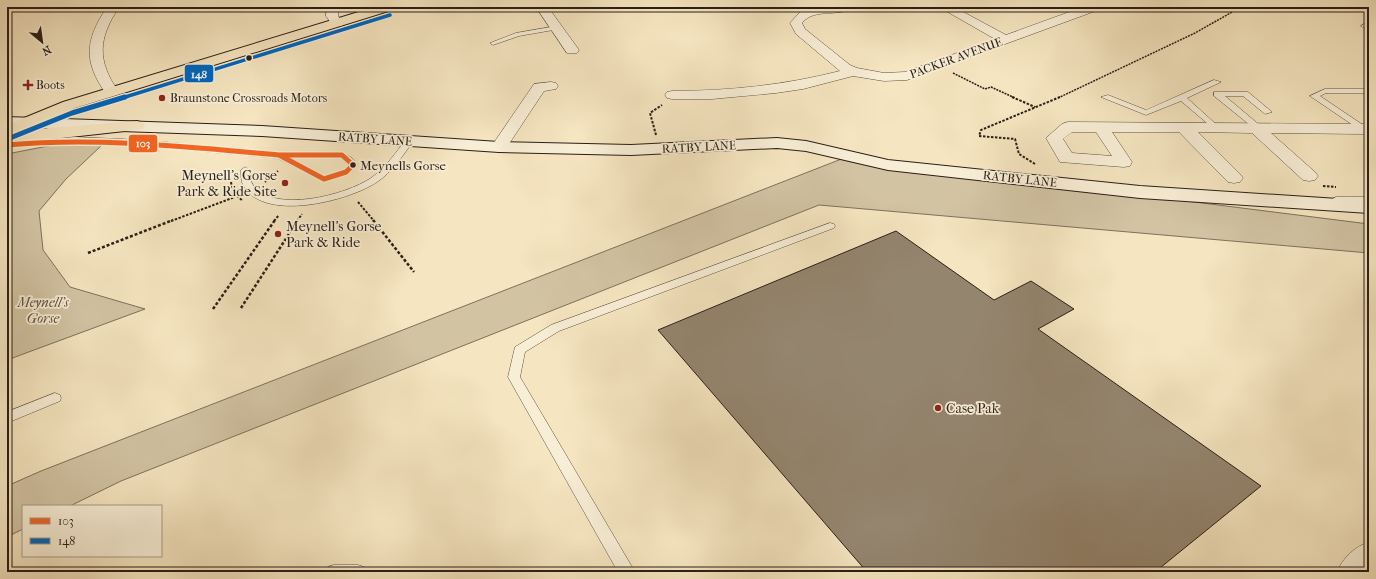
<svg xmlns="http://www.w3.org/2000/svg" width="1376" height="579" font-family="'IM FELL French Canon',serif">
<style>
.green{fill:#d2c3a3;stroke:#7e705d}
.building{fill:#94856f;stroke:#2a1e17}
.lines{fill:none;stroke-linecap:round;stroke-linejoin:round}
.lane-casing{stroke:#5d5041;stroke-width:1}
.street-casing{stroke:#5d5041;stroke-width:1}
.secondary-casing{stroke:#2a1e17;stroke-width:2}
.primary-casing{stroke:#2a1e17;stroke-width:2}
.path-far2{stroke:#2a1e17;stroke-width:1.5;stroke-dasharray:2 1;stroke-linecap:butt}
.path-far1{stroke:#2a1e17;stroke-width:2;stroke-dasharray:2.5 1.5;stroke-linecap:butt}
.path{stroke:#2a1e17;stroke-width:2.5;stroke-dasharray:3 2;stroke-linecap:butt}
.lane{fill:#f8eed6;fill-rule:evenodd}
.street{fill:#f8eed6;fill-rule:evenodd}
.secondary{fill:#f8eed6;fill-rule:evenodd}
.primary{fill:#f5e5c0;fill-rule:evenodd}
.bus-1-casing{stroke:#f8eed6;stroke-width:8}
.bus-2-far1-casing{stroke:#f8eed6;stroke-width:5.5}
.bus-2-casing{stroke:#f8eed6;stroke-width:8}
.bus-1{stroke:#f26522;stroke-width:5}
.bus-2-far1{stroke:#0065bd;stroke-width:3.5}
.bus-2{stroke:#0065bd;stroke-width:5}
.bus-dot{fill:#2a1e17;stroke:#f8eed6;stroke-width:1.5}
.poi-dot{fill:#8f2418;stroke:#f8eed6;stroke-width:1.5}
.labels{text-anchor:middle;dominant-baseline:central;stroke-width:3.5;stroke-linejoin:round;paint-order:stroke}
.far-street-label{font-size:12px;fill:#2a1e17;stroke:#f8eed6}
.far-poi-label{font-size:12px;fill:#2a1e17;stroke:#f8eed6;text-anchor:start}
.bus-label{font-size:13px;fill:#2a1e17;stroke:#f8eed6;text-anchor:start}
.poi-label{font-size:14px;fill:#2a1e17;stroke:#f8eed6;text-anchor:start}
.park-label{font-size:14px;font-style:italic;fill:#5c5041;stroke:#f8eed6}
.line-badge{stroke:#f8eed6;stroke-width:1.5}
.badge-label{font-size:11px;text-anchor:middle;font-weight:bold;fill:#fff}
</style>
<rect width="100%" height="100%" fill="#f5e5c0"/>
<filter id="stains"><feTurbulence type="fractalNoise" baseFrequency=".005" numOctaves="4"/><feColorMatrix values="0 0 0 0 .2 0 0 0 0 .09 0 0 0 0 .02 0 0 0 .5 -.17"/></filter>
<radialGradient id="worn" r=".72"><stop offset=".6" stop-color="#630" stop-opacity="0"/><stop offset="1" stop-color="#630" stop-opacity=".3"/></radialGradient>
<path class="green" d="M53,145H102L66,179L39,211L43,250L70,287L145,309L7,360V154Z
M844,158L1369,224V253L819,205L121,481L70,506H23V529L7,537V486L41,471Z"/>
<path class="building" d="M896,231L994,300L1031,281L1074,309L1038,329L1261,486L1155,572H867L658,330Z"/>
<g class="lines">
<defs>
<path id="lane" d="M1364,24L1369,26V31L1361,26Z
M557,26L559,27V29L519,36L493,45L490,43L516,33Z
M1214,80L1221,82L1187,98L1218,126L1219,128L1215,130L1181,101L1146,115L1101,97L1108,95L1146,110Z
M1325,89H1369V93H1326L1320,96L1369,129V136L1310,96Z
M1214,92H1248L1272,112L1265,114L1243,96H1225L1263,128L1259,130H1256L1214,96Z
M75,137L142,140L286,153L342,152L352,158L357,165L349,174L324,182L277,158L109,143H41L7,148V142ZM292,158H340L348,165L343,170L325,176Z
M409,138L413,141C403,156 392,172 377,182C349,201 263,223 243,185C241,181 241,175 241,170L245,167L249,170C250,175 250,181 253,185C274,214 346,195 371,178C385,168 396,153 406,139Z
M1336,197H1369V203L1333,202L1331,200Z
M830,223L834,224L835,226L834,228L559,331L525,352L520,377L635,572H618L508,377L515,347L551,325Z
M55,393L60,395L61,398L60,401L7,423V412Z
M334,565H358L364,567L366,572H326L328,567Z"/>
<path id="street" d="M107,7H119C98,39 97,60 118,91L116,94H106C83,61 85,40 107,7Z
M327,7H339L338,16L343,23L341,26H333L326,16Z
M536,7H548L579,50L577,53H567Z
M816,7H851C842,18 814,7 802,23L805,29L850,65L857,68L884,73L905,72L995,39L939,7H954L1006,35L1083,7H1100L1098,10L907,80L884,81L853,76L803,89L776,93L712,99H672L667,98L665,95L667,92L672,91C729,91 785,85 840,71L796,34L790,23L800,12Z
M551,82L556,83L558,86L556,89L544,91L505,150L499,152L493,150L491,147L534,84Z
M1068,122L1363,124L1369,126V132L1363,134L1271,133L1315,172L1318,176L1315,180L1309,181L1303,180L1252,133L1198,132L1240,174L1243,178L1240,182L1234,183L1228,182L1179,132H1112L1132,162L1130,166L1124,167L1060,162L1046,138L1062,124ZM1072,132H1096L1112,156L1072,153L1063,139Z
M1369,542V572H1337C1343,558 1354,547 1369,542Z"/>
<path id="secondary" d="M7,117L262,126L499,142L631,145L777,138L806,141L888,160L1140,186L1369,201V213L1140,198L888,170L806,151L777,148L631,155L499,152L262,136L7,127Z"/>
<path id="primary" d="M375,7H394L392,10L75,108L17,133L49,128L137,121L143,123L145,126L143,129L7,144V125L63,102Z"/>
</defs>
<use href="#lane" class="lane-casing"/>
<use href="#street" class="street-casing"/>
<use href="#secondary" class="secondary-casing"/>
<use href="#primary" class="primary-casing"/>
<path class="path-far2" d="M953,73L985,89L991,87L1015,98
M1058,98L1195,33L1241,7"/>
<path class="path-far1" d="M1012,97L1035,107
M656,135L650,113L662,105
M1035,164L1019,154L1015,139L979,136L981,130L1060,97
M231,182L233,193L243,201
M265,182L278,171
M1323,186L1336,187
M358,202L374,221
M171,221L235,197
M274,221L279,215
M297,221L302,214"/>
<path class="path" d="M373,220L414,272
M88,253L173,220
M241,308L298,220
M213,309L275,220"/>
<use href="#lane" class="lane"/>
<use href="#street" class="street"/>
<use href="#secondary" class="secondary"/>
<use href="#primary" class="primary"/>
<defs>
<path id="bus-1" d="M7,145C98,137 188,147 279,155
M279,155H342L353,165L346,172L324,179Z"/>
<path id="bus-2-far1" d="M122,98L390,15"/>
<path id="bus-2" d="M10,138L72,113L125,97"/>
</defs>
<use href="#bus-1" class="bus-1-casing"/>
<use href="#bus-2-far1" class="bus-2-far1-casing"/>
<use href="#bus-2" class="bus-2-casing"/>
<use href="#bus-1" class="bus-1"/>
<use href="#bus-2-far1" class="bus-2-far1"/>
<use href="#bus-2" class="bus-2"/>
</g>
<g class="bus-dot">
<circle cx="249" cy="58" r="3.5"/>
<circle cx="353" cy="165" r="3.5"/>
</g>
<g class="poi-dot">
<path d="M26 79h4v4h4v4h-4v4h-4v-4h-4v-4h4z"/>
<circle cx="162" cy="98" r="4"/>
<circle cx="285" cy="183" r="4"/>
<circle cx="278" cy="234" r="4"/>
<circle cx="938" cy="408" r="4"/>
</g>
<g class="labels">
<g class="far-street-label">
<text transform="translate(956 58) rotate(-20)">PACKER AVENUE</text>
<text transform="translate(375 139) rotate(4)">RATBY LANE</text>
<text transform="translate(699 147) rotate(-3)">RATBY LANE</text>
<text transform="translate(1020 179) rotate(6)">RATBY LANE</text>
</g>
<g class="far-poi-label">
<text x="36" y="85">Boots</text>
<text x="170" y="98">Braunstone Crossroads Motors</text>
</g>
<g class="bus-label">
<text x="360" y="165">Meynells Gorse</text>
</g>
<g class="poi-label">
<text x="277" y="175" text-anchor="end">Meynell's Gorse<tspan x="277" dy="16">Park &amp; Ride Site</tspan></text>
<text x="286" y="226">Meynell's Gorse<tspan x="286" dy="16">Park &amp; Ride</tspan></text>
<text x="946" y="408">Case Pak</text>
</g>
<g class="park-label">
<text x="43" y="302">Meynell's<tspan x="43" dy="16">Gorse</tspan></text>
</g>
</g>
<g class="line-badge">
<rect x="184" y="64" width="30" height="19" rx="4" fill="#0065bd"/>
<rect x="128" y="134" width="30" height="19" rx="4" fill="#f26522"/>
</g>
<g class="badge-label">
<text x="199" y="78">148</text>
<text x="143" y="147">103</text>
</g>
<rect width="1376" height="579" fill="none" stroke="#f5e5c0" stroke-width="24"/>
<rect x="8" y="8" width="1360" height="563" fill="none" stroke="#2a1e17" stroke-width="2"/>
<rect x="12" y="12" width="1352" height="555" fill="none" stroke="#2a1e17"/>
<rect x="22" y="505" width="140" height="52" fill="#f8eed6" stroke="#a69b8a"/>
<rect x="30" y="518" width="20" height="6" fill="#f26522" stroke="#a69b8a"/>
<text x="58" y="525" font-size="12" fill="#2a1e17">103</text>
<rect x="30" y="538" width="20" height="6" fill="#0065bd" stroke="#a69b8a"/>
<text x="58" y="545" font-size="12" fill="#2a1e17">148</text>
<g transform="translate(42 42) rotate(151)" stroke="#f8eed6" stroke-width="3" paint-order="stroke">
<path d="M0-3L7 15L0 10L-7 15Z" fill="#2a1e17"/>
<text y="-6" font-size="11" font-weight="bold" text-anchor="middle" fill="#2a1e17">N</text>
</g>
<rect width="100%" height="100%" filter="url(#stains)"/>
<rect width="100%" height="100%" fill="url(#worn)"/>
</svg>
